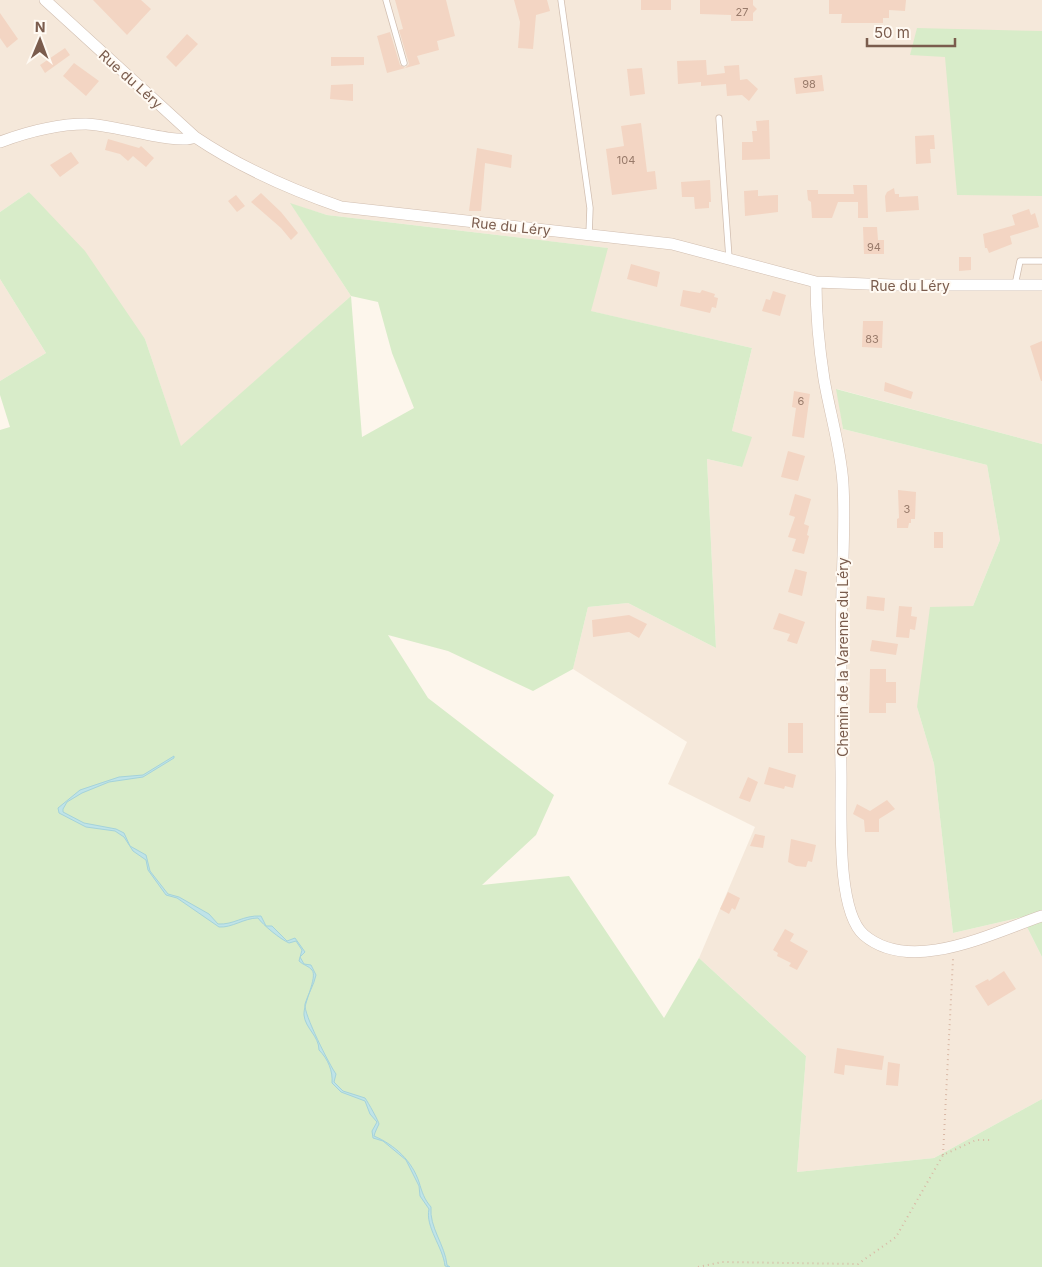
<svg xmlns="http://www.w3.org/2000/svg" width="1042" height="1267" font-family="Inter,sans-serif">
<style>
.residential{fill:#f5e8da}
.green{fill:#d8ecc9;fill-rule:evenodd}
.water{fill:#bfe3e8;stroke:#a5d3da}
.building{fill:#f3d5c3}
.lines{fill:none;stroke-linecap:round;stroke-linejoin:round}
.service-casing{stroke:#d1beb0;stroke-width:7}
.minor-casing{stroke:#d1beb0;stroke-width:12}
.path{stroke:#d9b8a5;stroke-width:2;stroke-dasharray:1 4;stroke-linecap:butt}
.service{stroke:#fff;stroke-width:5.5}
.minor{stroke:#fff;stroke-width:11}
.labels{text-anchor:middle;dominant-baseline:central;stroke-width:4;stroke-linejoin:round;paint-order:stroke}
.number-label{font-size:11px;fill:#987a6a}
.street-label{font-size:14px;fill:#7a5c4d;stroke:#fffaf3}
</style>
<rect width="100%" height="100%" fill="#fdf6ec"/>
<path class="residential" d="M0,0H1042V444L837,389L843,429L987,465L1000,540L973,606L917,707L934,764L953,933L1022,917L1042,957V1099L934,1158L797,1172L806,1056L699,958L755,827L668,784L687,742L573,669L588,607L628,603L716,648L707,459L742,467L732,431L752,348L590,311L607,248L327,215L291,204L351,296L181,447L145,339L29,192L0,212Z
M0,279L46,353L0,381Z"/>
<path class="green" d="M917,28L1042,31V196L957,195L945,57L910,55Z
M29,192L85,251L145,339L181,446L351,296L290,203L327,215L608,248L591,311L752,348L732,431L752,437L742,467L707,459L716,648L628,603L588,607L573,669L533,691L448,651L388,635L428,698L554,795L536,835L482,885L569,876L664,1018L699,958L806,1056L797,1172L934,1158L1042,1099V1267H0V430L10,427L0,395V381L46,353L0,279V212ZM351,296L378,302L392,353L414,408L362,437Z
M836,389L1042,444V957L1022,917L953,933L934,764L917,707L930,607L973,606L1000,540L987,465L843,429Z"/>
<path class="water" d="M174,756V758L143,777L109,782L82,793L67,802L63,809V812L84,823L116,829L124,833L130,846L146,855L150,871L168,894L179,897L209,914L218,924C234,925 243,915 261,916L266,926H272L287,941L295,938L305,952L300,957L304,964L311,965L316,975C314,985 308,994 305,1004C303,1013 330,1066 336,1074L334,1082L343,1091L365,1098C368,1102 379,1122 379,1124C377,1128 375,1132 374,1136C395,1145 412,1161 419,1182C422,1192 424,1199 431,1207C429,1227 445,1245 447,1265L450,1267L445,1266C443,1247 425,1227 429,1209L420,1196L419,1186L406,1160L383,1141L373,1138L372,1131L377,1122L370,1114L365,1101L341,1092L332,1083C333,1071 328,1059 319,1050C319,1036 305,1028 304,1015C303,1004 318,977 312,970C309,966 303,965 299,961L302,950L296,941L289,943C280,939 263,925 258,918C244,918 232,928 219,927L177,898L166,895L148,870L146,860L133,851L124,837L115,831L86,827L59,813L58,808L80,790L119,777L143,775Z"/>
<path class="building" d="M93,0H141L151,9L127,35Z
M395,0H446L455,36L437,41L439,50L417,56L420,64L387,73L377,36L390,32L400,65L405,68L409,64L399,30L403,29Z
M514,0H547L550,11L536,15L533,49L518,48L520,22Z
M641,0H671V10H641Z
M700,0H753V5L757,9L753,13V21H731V15L700,14Z
M829,0H906L905,11L889,10V18H883V23H841L842,14H829Z
M0,13L18,39L7,48L0,38Z
M187,34L198,44L176,67L166,57Z
M65,48L70,55L45,73L40,65Z
M331,57H364V65L331,66Z
M706,60L707,75L725,73L724,66L739,65L740,80L747,79L758,89L749,101L742,95L727,96L726,84L701,86V82L678,84L677,61Z
M74,63L99,81L86,96L63,76Z
M642,68L645,94L630,96L627,69Z
M822,75L824,91L796,94L794,78Z
M353,84V101L330,99L331,85Z
M769,120L770,159L742,160V142H753L752,131H757L756,121Z
M641,123L647,172L655,171L657,189L612,195L606,149L624,146L621,126Z
M934,135L935,149H930L931,163L916,164L915,136Z
M108,139L139,148L141,146L154,158L146,167L133,156L128,161L120,154L105,150Z
M477,148L512,155L511,168L485,163L481,211H469Z
M71,152L79,163L60,177L50,165Z
M710,180L711,202H709V208L695,209L694,197H682L681,182Z
M853,185H867L868,218H858V202H838L832,218H812L811,202L808,200L807,190H818V194H854Z
M894,188L895,194H899V197L918,196L919,210L886,212L885,196L887,192Z
M758,190V196L778,195V212L745,216L744,191Z
M261,193L281,212L298,233L291,240L281,228L251,202Z
M236,195L245,206L237,212L228,201Z
M1029,209L1031,215L1035,213L1039,227L1010,236L1012,244L989,253L987,248H985L983,234L1015,225L1012,215Z
M863,227H877L878,240H884V254H864Z
M959,257H971V270L959,271Z
M631,264L660,272L657,287L627,279Z
M683,290L700,293L702,290L715,294L714,297L718,298L716,308L712,307L710,313L680,306Z
M773,291L786,295L780,316L762,311L766,299L770,300Z
M863,321H883L882,348L862,347Z
M1042,341V381H1041L1030,346Z
M885,382L913,392L911,399L884,391Z
M794,391L810,394L804,438L792,436L796,408L792,407Z
M788,451L805,456L798,481L781,477Z
M898,490L916,492L915,519H911V523H909L908,528H897V519L899,518Z
M795,494L811,499L804,524L809,526L807,535L809,536L804,554L792,551L796,539L788,537L795,517L789,515Z
M934,532H943V548H934Z
M795,569L807,572L802,596L788,592Z
M867,596L885,598L884,611L866,609Z
M899,606L912,607L911,616L917,617L915,630L910,629L909,638L896,637Z
M779,613L805,622L797,644L787,641L790,634L773,629Z
M629,615L647,624L639,638L629,632L593,637L592,620Z
M872,640L898,644L896,655L870,651Z
M870,669H886V682H896V703H886V713H869Z
M788,723H803V753H788Z
M769,767L796,775L793,788L785,786L784,789L764,784Z
M748,777L758,782L750,802L739,798Z
M887,800L895,809L879,819V832H865L864,820L853,814L857,804L870,811Z
M755,834L765,836L763,848L750,846Z
M791,839L816,845L812,862L808,861L806,867L796,866L788,862Z
M728,892L740,898L735,910L732,908L729,914L720,909Z
M785,929L794,934L790,941L808,951L797,970L789,966L791,963L777,956L778,953L773,950Z
M1004,971L1016,989L988,1006L975,986L988,979L989,981Z
M837,1048L884,1056L882,1070L845,1065L844,1075L834,1073Z
M888,1062L900,1064L898,1086L886,1085Z"/>
<g class="lines">
<defs>
<path id="service" d="M386,0L404,63
M561,0L590,208L589,235
M719,118L729,258
M1015,285L1020,261H1042"/>
<path id="minor" d="M45,0L195,137C241,168 289,189 341,207L672,244L816,282L892,285H1042
M0,142C27,132 56,124 86,124C111,124 179,146 195,137
M816,282C816,315 819,347 824,379C830,414 841,449 843,484C845,518 843,553 842,587C841,648 840,709 841,770C842,808 835,910 864,935C911,975 992,933 1042,916"/>
</defs>
<use href="#service" class="service-casing"/>
<use href="#minor" class="minor-casing"/>
<path class="path" d="M943,1155L953,959
M698,1267L722,1262L858,1264L896,1237L943,1155L976,1140H993"/>
<use href="#service" class="service"/>
<use href="#minor" class="minor"/>
</g>
<g class="labels">
<g class="number-label">
<text x="742" y="12">27</text>
<text x="809" y="84">98</text>
<text x="626" y="160">104</text>
<text x="874" y="247">94</text>
<text x="872" y="339">83</text>
<text x="801" y="401">6</text>
<text x="907" y="509">3</text>
</g>
<g class="street-label">
<text transform="translate(131 79) rotate(42)">Rue du Léry</text>
<text transform="translate(511 226) rotate(6)">Rue du Léry</text>
<text x="910" y="285">Rue du Léry</text>
<text transform="translate(842 657) rotate(-90)">Chemin de la Varenne du Léry</text>
</g>
</g>
<g transform="translate(40 40) rotate(1)" stroke="#fffaf3" stroke-width="4" paint-order="stroke">
<path d="M0-4L9 19L0 12L-9 19Z" fill="#7a5c4d"/>
<text y="-8" font-size="14" font-weight="bold" text-anchor="middle" fill="#7a5c4d">N</text>
</g>
<path d="M867 38v8h88v-8" fill="none" stroke="#7a5c4d" stroke-width="2.5"/>
<text x="874" y="38" font-size="15" fill="#7a5c4d" stroke="#fffaf3" stroke-width="4" paint-order="stroke">50 m</text>
</svg>
